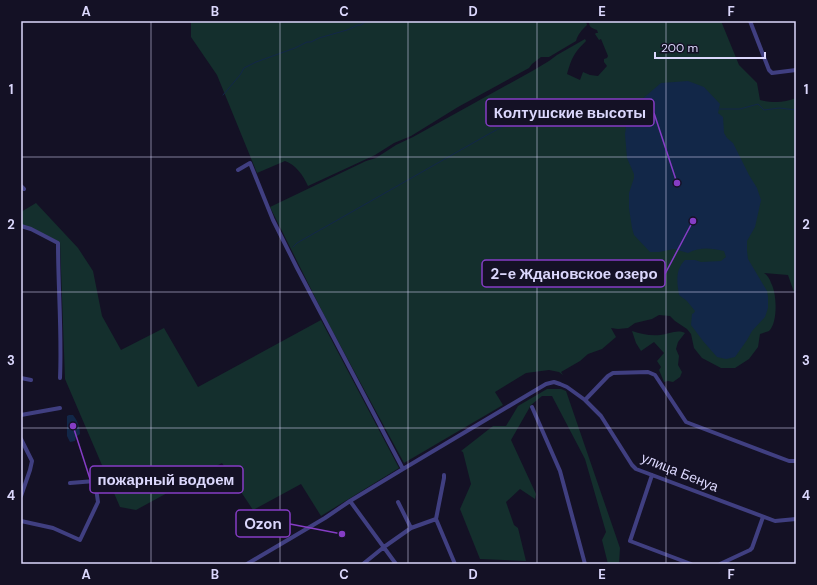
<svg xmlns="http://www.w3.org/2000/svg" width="817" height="585" font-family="'DM Sans',sans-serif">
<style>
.green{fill:#142f2d}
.water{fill:#122748}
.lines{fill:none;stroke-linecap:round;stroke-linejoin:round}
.stream{stroke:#122748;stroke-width:1}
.street{stroke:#403f81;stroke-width:4}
.grid{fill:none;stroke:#dbd7fc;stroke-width:1;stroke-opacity:0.55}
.labels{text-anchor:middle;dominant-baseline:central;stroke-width:3;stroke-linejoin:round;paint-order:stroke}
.street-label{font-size:14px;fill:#dbd7fc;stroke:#141125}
.leader{fill:none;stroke:#853dc5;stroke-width:1.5}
.callout-dot{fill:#853dc5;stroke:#141125;stroke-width:1.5}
.callout{fill:#141125;stroke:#853dc5;stroke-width:1.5}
.callout-label{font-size:15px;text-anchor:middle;font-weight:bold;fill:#dbd7fc}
.neatline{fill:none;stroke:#dbd7fc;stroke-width:1.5}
.grid-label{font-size:13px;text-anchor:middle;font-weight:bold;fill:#dbd7fc}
</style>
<rect width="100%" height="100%" fill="#141125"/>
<path class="green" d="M191,21H586L587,25C581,31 578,34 576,41L549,57H541L532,64L529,68L458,107L411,136L394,143L375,155L308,186C303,175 296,165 285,161L257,173L217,75L191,37Z
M589,21H721L739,65L757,83L760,100C773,103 784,103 796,98V293L794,292L788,275L764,273C767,275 770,279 771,283C777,293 778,323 769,331C767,332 762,333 760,334L758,347L749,359L735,368H721L702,358L694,348L691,334L687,329L675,321L670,316L659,315L652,319L635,323L628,328L618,329L611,328L616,337L602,349L588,354L580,361L561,372L563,375L559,372L549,370L526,373L495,392L503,405L404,463L327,321L270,207L366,161L376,158L396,145L413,137L534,70L549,61L557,55L585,39L586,41C574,53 572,57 567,74L580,80L583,72L590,75L598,76L607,66L604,62V59L607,58L608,56L601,39L599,40L595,34L596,33H598L597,30C591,28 589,27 589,21Z
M36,203L78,248L93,271L102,316L121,350L164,328L198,387L321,320L399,468L321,516L301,484L253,510L222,463L136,510L120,507L65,379L60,242L29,227L21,225V212Z
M632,331C641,334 650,336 660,335C669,334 677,329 685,333L678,342L676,349L679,356L678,365L682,372L680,377L673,382L668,381L664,382L659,370L661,367L657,361L664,353L654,342L641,351L636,343Z
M547,389H561L566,391L620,548L619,564H608L602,540L606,532L585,459L552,396H542L531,405L511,440L536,494L535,499L520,489L506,502L514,525L518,528L526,561L480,559L460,509L471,484L463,452L461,451L493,426H506L518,406Z"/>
<path class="water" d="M688,81L704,87L720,104L718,113L723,117L724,133L727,138L733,143L749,175L757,188L761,200L755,227L747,241V251L748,259L767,291L768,297V308L765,317L752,331L747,340L735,357L726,359L717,357L703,341L691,325L692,314L694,313L695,311L687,301L679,295C677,282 675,270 685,260H695L701,262L721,261L726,257L724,251C710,248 701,247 688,253L674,249L659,252H650L634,235L632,228L629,208V193L634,178V174L627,158L625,134L626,128L627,116L633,105L640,101L661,83Z
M69,415H73C77,420 80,427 80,434L76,437L75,441L70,442L67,436V416Z"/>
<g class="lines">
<path class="stream" d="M223,95L240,75L244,68L256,62L295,48L307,42H311L319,38L347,30L358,25H361L366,21
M719,109H740L758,104L764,110L779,108L796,110
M293,247L297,243L487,135L535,109L559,105L566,98L580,104L584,112L595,110H604L608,107L614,113L628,116"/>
<path class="street" d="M750,21L769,70L772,73L796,70
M238,170L250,163L273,220L297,268L403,469
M21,186L24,189
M21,226L31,229L58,243C58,288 62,333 60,378
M21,378L31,380
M585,400L608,376L613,373L648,372L655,375L686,422L789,461H796
M532,407L560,471L585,564
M21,415L60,408
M21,439L32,461L30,470L21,496
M652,475L630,541L691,564
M350,501L396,564
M398,502L411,528
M436,519L455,564
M436,519L444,478V475
M21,521L53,528L80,540L98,502L95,481L70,483
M247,564L325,518L350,501L403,469L546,384L554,382L560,384L567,387L585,400L601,416L632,465L636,469L775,521L796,519
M363,564L384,547L411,528L436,519
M720,564L750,550L752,548L763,517"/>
</g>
<path class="grid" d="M151,21V564M280,21V564M408,21V564M537,21V564M666,21V564M21,157H796M21,292H796M21,428H796"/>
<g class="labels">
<g class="street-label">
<text transform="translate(680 472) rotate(22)">улица Бенуа</text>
</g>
</g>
<path class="leader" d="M677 183L654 113M693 221L665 274M73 426L90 479M342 534L290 524"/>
<g class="callout-dot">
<circle cx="677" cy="183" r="4"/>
<circle cx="693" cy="221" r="4"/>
<circle cx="73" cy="426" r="4"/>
<circle cx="342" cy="534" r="4"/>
</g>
<g class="callout">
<rect x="486" y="99" width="168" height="27" rx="4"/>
<rect x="482" y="260" width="183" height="27" rx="4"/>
<rect x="90" y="466" width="153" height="27" rx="4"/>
<rect x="236" y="510" width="54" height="27" rx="4"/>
</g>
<g class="callout-label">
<text x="570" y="118">Колтушские высоты</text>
<text x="574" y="279">2-е Ждановское озеро</text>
<text x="166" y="485">пожарный водоем</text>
<text x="263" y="529">Ozon</text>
</g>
<rect width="817" height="585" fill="none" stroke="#141125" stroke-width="44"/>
<path d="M655 52v6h110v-6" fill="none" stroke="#dbd7fc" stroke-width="2"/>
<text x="661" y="52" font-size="12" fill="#dbd7fc" stroke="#141125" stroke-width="3" paint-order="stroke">200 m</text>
<rect x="22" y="22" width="773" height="541" class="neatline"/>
<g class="grid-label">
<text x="86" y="16">A</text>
<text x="215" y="16">B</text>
<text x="344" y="16">C</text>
<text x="473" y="16">D</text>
<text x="602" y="16">E</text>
<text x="731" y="16">F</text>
<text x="11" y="94">1</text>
<text x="806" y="94">1</text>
<text x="11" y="229">2</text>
<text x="806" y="229">2</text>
<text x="11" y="365">3</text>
<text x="806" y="365">3</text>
<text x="11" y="500">4</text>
<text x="806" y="500">4</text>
<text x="86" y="579">A</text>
<text x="215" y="579">B</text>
<text x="344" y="579">C</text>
<text x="473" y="579">D</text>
<text x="602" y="579">E</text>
<text x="731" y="579">F</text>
</g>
</svg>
